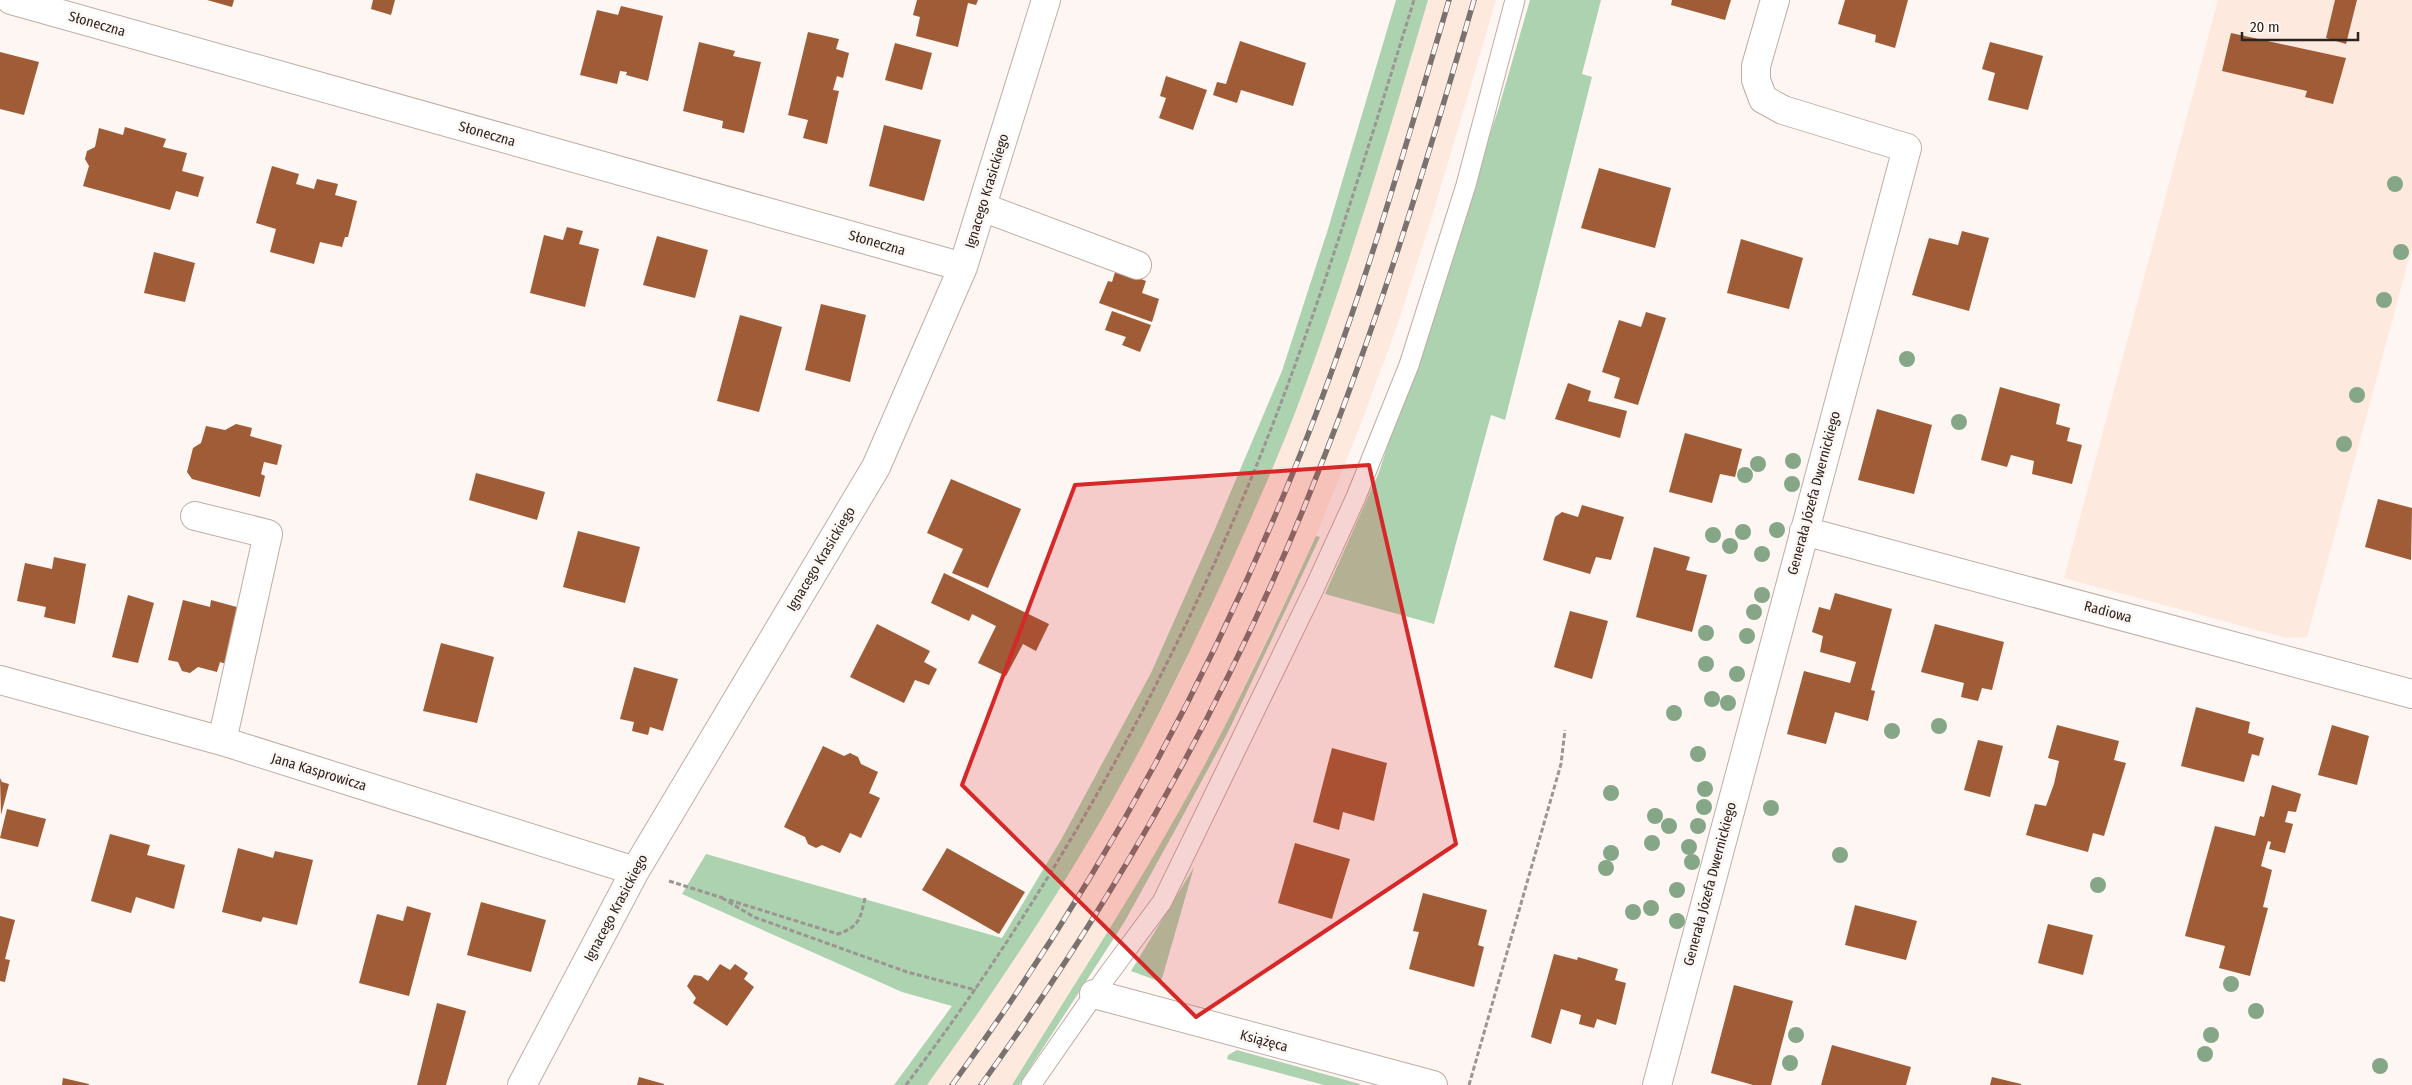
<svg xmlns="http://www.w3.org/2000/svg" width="2412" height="1085" font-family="'Fira Sans Condensed',sans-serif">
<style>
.built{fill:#fee9de}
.green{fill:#acd2b0}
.building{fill:#9f5c36}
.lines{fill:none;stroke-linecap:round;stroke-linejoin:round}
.service-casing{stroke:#bfada5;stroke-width:21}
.minor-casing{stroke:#bfada5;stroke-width:30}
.path{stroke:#9c9592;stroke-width:3;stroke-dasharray:5 2.5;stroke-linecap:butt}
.service{stroke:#fff;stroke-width:19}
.minor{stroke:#fff;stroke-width:28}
.rail-casing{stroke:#79726f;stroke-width:5.5}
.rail{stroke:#fdf6f2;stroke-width:4;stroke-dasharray:11;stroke-linecap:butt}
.tree{fill:#85a687}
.marked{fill:#d62828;fill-opacity:0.2;stroke:#d62828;stroke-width:4;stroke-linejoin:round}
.labels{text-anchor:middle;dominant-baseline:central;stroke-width:5;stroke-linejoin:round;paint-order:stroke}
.street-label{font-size:14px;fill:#2b2421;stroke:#fdf6f2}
</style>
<rect width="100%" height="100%" fill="#fdf6f2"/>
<path class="built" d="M1428,0H1496L1433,213L1397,326L1362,421L1316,536L1223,730L1175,820L1118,917L1012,1085H927L1009,968L1068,874L1123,782L1178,677L1301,398L1370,192Z
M2218,0H2412V247L2307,637L2286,638L2064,578Z"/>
<path class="green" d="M1396,0H1428C1389,133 1349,267 1301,397C1282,448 1260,498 1238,547C1202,627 1165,705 1123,781C1065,886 998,987 927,1085H894L952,1006L902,992L682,894L706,854L1002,938L1062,838L1151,673L1215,529L1282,371L1328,229Z
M1530,0H1601L1582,74L1592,77L1505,420L1491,415L1434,624L1325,594L1379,472L1499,107Z
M1316,536L1320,537L1228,732L1179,823L1125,921L1019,1085H1012C1066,997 1123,911 1174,820C1227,728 1272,632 1316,536Z
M1194,867L1161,982L1131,971Z
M1237,1050L1360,1084V1085H1324L1227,1059L1228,1055Z"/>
<path class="building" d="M207,0H234L232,7Z
M373,0H395L391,15L371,9Z
M917,0H978L976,5L968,3L958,47L916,36L920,17L913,15Z
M1672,0H1731L1725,20L1671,5Z
M1845,0H1908L1895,48L1875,42L1876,35L1838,24Z
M2335,0H2357L2346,44L2326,38Z
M621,6L663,16L648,81L626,75L627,72L620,71L617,84L580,75L597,10L618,15Z
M808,32L839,39L836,49L849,53L843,78L837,76L833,90L839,91L827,144L803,138L808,120L788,115Z
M2231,33L2346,58L2333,104L2305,97L2307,91L2222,71Z
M1240,41L1306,63L1293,106L1241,90L1237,103L1213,95L1217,82L1226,84Z
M699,42L735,51L733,56L761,62L744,133L722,128L723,121L683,111Z
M1990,42L2043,56L2028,110L1988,100L1995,73L1982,69Z
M895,43L932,53L922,90L885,80Z
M0,52L39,62L24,115L0,109Z
M1166,76L1207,90L1193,130L1159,118L1166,98L1160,96Z
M884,125L941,140L924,201L869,186Z
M125,127L166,139L163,147L187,153L182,171L204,177L198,197L176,191L170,210L83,186L89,166L85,159L87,151L95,147L99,128L123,135Z
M272,166L299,174L296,184L314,189L317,179L338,184L335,195L357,201L348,237H345L342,247L320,242L314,264L270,252L276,229L256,223Z
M1599,168L1671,188L1655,248L1581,228Z
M567,227L583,231L579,244L599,249L585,307L530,293L544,235L563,240Z
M1962,231L1989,238L1969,311L1912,295L1929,238L1958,245Z
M657,236L708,250L695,298L643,285Z
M1741,239L1803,258L1789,309L1727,293Z
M154,252L195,263L185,302L144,293Z
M1116,269L1146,281L1142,293L1159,299L1152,322L1099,303L1108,281L1112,282Z
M821,304L866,315L850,382L805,370Z
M1112,311L1151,325L1140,352L1122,345L1126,337L1105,330Z
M1646,312L1666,318L1638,405L1614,398L1620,378L1602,372L1619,320L1641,327Z
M740,315L782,327L759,412L717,401Z
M1568,383L1591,391L1588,401L1627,411L1620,438L1555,419Z
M2000,387L2060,404L2056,424L2070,428L2067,441L2082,445L2072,484L2032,474L2034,461L2011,455L2007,467L1981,460Z
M1877,409L1932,425L1914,494L1858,480Z
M236,424L252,428L250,436L282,445L277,465L264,462L261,474L265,476L260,497L192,479L187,472L193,448L201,443L206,426L225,430Z
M1685,433L1742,449L1735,477L1720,474L1712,503L1669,492Z
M476,473L545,492L537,520L469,500Z
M951,479L1021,509L988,588L952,573L963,549L927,533Z
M2378,499L2412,508L2411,560L2365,547Z
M1582,505L1624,517L1611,560L1596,557L1590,574L1543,560L1555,517L1562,512L1578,517Z
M578,531L640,547L625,603L563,587Z
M1654,547L1690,557L1686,570L1707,575L1692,632L1636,617Z
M54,557L86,564L75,624L44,617L46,607L17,601L25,563L52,569Z
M944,573L1049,624L1036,651L1023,644L1006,676L978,663L996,626L972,614L969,621L931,603Z
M1835,593L1892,609L1871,690L1875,691L1868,721L1835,712L1826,744L1787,734L1804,671L1850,683L1856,662L1820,652L1823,636L1812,632L1819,607L1830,610Z
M128,595L154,603L138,663L112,657Z
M183,600L210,607L211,600L244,609L229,665L220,662L217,672L198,667L190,673L182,671L178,662L168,660Z
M1570,611L1608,621L1592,679L1554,667Z
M877,624L930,651L924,662L937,669L929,685L915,680L904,703L850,677Z
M1935,624L2004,642L1992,690L1982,688L1978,701L1961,697L1964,683L1921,672Z
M441,643L494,657L477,723L423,711Z
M634,667L678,679L663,731L650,727L648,735L632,731L634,722L620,719Z
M2196,707L2250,722L2248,733L2264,738L2259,756L2252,754L2244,782L2181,766Z
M2057,725L2119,741L2114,760L2126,763L2104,836L2093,833L2088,852L2026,835L2035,804L2046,806L2054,784L2059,761L2048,758Z
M2332,725L2369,736L2357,785L2318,775Z
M1978,740L2003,746L1990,797L1964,790Z
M823,746L844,756L850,753L858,757L861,764L878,772L869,793L880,798L861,838L850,833L840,853L822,845L816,848L808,844L805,837L784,827Z
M1332,748L1387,763L1374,821L1343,812L1339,830L1313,822Z
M0,778L2,782L9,784L1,815Z
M2272,785L2301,794L2296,812L2288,811L2285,822L2293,824L2285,853L2269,849L2271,842L2268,841L2266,847L2261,866L2272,870L2263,907L2268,908L2250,976L2219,968L2225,946L2185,936L2215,826L2255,836L2260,816L2264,817Z
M7,809L46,819L38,847L0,838Z
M110,834L150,845L147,855L185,865L174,909L136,897L131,913L91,901Z
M1295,843L1350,859L1332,919L1278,903Z
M238,848L273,858L275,851L313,860L297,925L263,917L261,922L222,912Z
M947,848L1025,892L999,934L922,890Z
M1423,893L1487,910L1478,945L1484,947L1474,987L1409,969L1419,932L1413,931Z
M481,902L546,920L531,972L467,955Z
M1855,905L1917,921L1906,960L1845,945Z
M407,906L431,913L409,996L359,983L377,914L403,921Z
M0,916L15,920L5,959L10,960L5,982L0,981Z
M2048,924L2093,935L2083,975L2038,963Z
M1554,954L1577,960L1578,957L1618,969L1615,980L1626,983L1616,1025L1597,1019L1594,1028L1579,1024L1581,1015L1561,1009L1551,1044L1531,1037Z
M720,964L730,970L735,964L748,973L744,979L754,987L727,1026L693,1003L696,998L687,986L694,975L701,976L708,981Z
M1734,985L1793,1001L1771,1085H1753L1711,1073Z
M437,1003L466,1011L446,1085H417Z
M1832,1045L1911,1067L1906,1085H1821Z
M639,1077L664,1084V1085H637Z
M1992,1077L2021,1084V1085H1990Z
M63,1078L89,1084V1085H62Z"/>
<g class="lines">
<defs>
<path id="service" d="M1031,1085L1107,976L1162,902L1314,589L1356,497L1409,365L1466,185L1515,0"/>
<path id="minor" d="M11,0L963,267
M982,207L1137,265
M195,516L268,534L222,741
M1804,531L2412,694
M0,680L222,741L635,871
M1094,994L1433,1085
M522,1085L635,871L876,467L963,267L1046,0
M1657,1085L1907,148L1783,110L1763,99L1756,80V66L1775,0"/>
</defs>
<use href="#service" class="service-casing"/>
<use href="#minor" class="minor-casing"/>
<path class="path" d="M669,881L723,898
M722,898L754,917L907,972L976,990
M729,900L838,934C860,926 860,919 865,898
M906,1085C1042,905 1155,706 1243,498C1311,337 1362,167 1414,0
M1469,1085L1561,764L1565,730"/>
<use href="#service" class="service"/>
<use href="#minor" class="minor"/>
<defs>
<path id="rail" d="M952,1085C1089,897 1204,691 1292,475C1355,321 1402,160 1449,0
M981,1085C1115,899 1231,694 1315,480C1378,323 1427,162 1474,0"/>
</defs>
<use href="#rail" class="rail-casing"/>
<use href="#rail" class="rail"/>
</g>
<g class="tree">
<circle cx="2395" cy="184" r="8"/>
<circle cx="2401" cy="252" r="8"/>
<circle cx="2384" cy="300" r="8"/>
<circle cx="1907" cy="359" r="8"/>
<circle cx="2357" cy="395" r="8"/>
<circle cx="1959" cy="422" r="8"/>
<circle cx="2344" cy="444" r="8"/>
<circle cx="1793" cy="461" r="8"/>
<circle cx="1758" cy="464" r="8"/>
<circle cx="1745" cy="475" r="8"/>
<circle cx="1792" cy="484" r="8"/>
<circle cx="1777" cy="530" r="8"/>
<circle cx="1743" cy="532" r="8"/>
<circle cx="1713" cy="535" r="8"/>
<circle cx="1730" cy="546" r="8"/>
<circle cx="1762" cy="554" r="8"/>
<circle cx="1762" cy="595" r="8"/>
<circle cx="1754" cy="612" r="8"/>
<circle cx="1706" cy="633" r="8"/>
<circle cx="1747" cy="636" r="8"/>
<circle cx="1706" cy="664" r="8"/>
<circle cx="1737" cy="674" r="8"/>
<circle cx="1712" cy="699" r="8"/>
<circle cx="1728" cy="703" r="8"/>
<circle cx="1674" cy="713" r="8"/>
<circle cx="1939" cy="726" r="8"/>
<circle cx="1892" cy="731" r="8"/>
<circle cx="1698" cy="754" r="8"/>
<circle cx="1705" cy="789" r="8"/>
<circle cx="1611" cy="793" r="8"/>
<circle cx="1704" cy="807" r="8"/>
<circle cx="1771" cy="808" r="8"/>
<circle cx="1655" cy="816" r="8"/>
<circle cx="1669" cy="826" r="8"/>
<circle cx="1698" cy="826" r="8"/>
<circle cx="1652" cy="843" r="8"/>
<circle cx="1689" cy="847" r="8"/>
<circle cx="1611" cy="853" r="8"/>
<circle cx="1840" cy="855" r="8"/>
<circle cx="1692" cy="862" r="8"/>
<circle cx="1606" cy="868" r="8"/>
<circle cx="2098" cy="885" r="8"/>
<circle cx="1677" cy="890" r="8"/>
<circle cx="1651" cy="908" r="8"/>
<circle cx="1633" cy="912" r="8"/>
<circle cx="1677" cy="921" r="8"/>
<circle cx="2231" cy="984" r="8"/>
<circle cx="2256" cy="1011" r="8"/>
<circle cx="1796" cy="1035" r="8"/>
<circle cx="2211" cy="1035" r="8"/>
<circle cx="2205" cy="1054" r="8"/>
<circle cx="1790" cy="1063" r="8"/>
<circle cx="2380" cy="1066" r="8"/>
</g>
<path class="marked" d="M1369,465L1456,844L1196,1017L962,785L1075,485Z"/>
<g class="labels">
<g class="street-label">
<text transform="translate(97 24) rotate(16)">Słoneczna</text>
<text transform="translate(487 134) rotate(16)">Słoneczna</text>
<text transform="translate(987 191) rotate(-73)">Ignacego Krasickiego</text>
<text transform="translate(877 243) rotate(16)">Słoneczna</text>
<text transform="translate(1814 493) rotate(-75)">Generała Józefa Dwernickiego</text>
<text transform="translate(821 559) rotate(-59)">Ignacego Krasickiego</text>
<text transform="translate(2108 612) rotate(15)">Radiowa</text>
<text transform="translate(319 772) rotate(17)">Jana Kasprowicza</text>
<text transform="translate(1710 884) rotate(-75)">Generała Józefa Dwernickiego</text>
<text transform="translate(616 908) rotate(-62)">Ignacego Krasickiego</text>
<text transform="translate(1264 1041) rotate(15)">Książęca</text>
</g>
</g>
<path d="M2242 32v8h116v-8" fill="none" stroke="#2b2421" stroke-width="2.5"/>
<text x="2250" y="32" font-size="15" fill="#2b2421" stroke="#fdf6f2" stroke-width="4" paint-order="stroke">20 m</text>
</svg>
